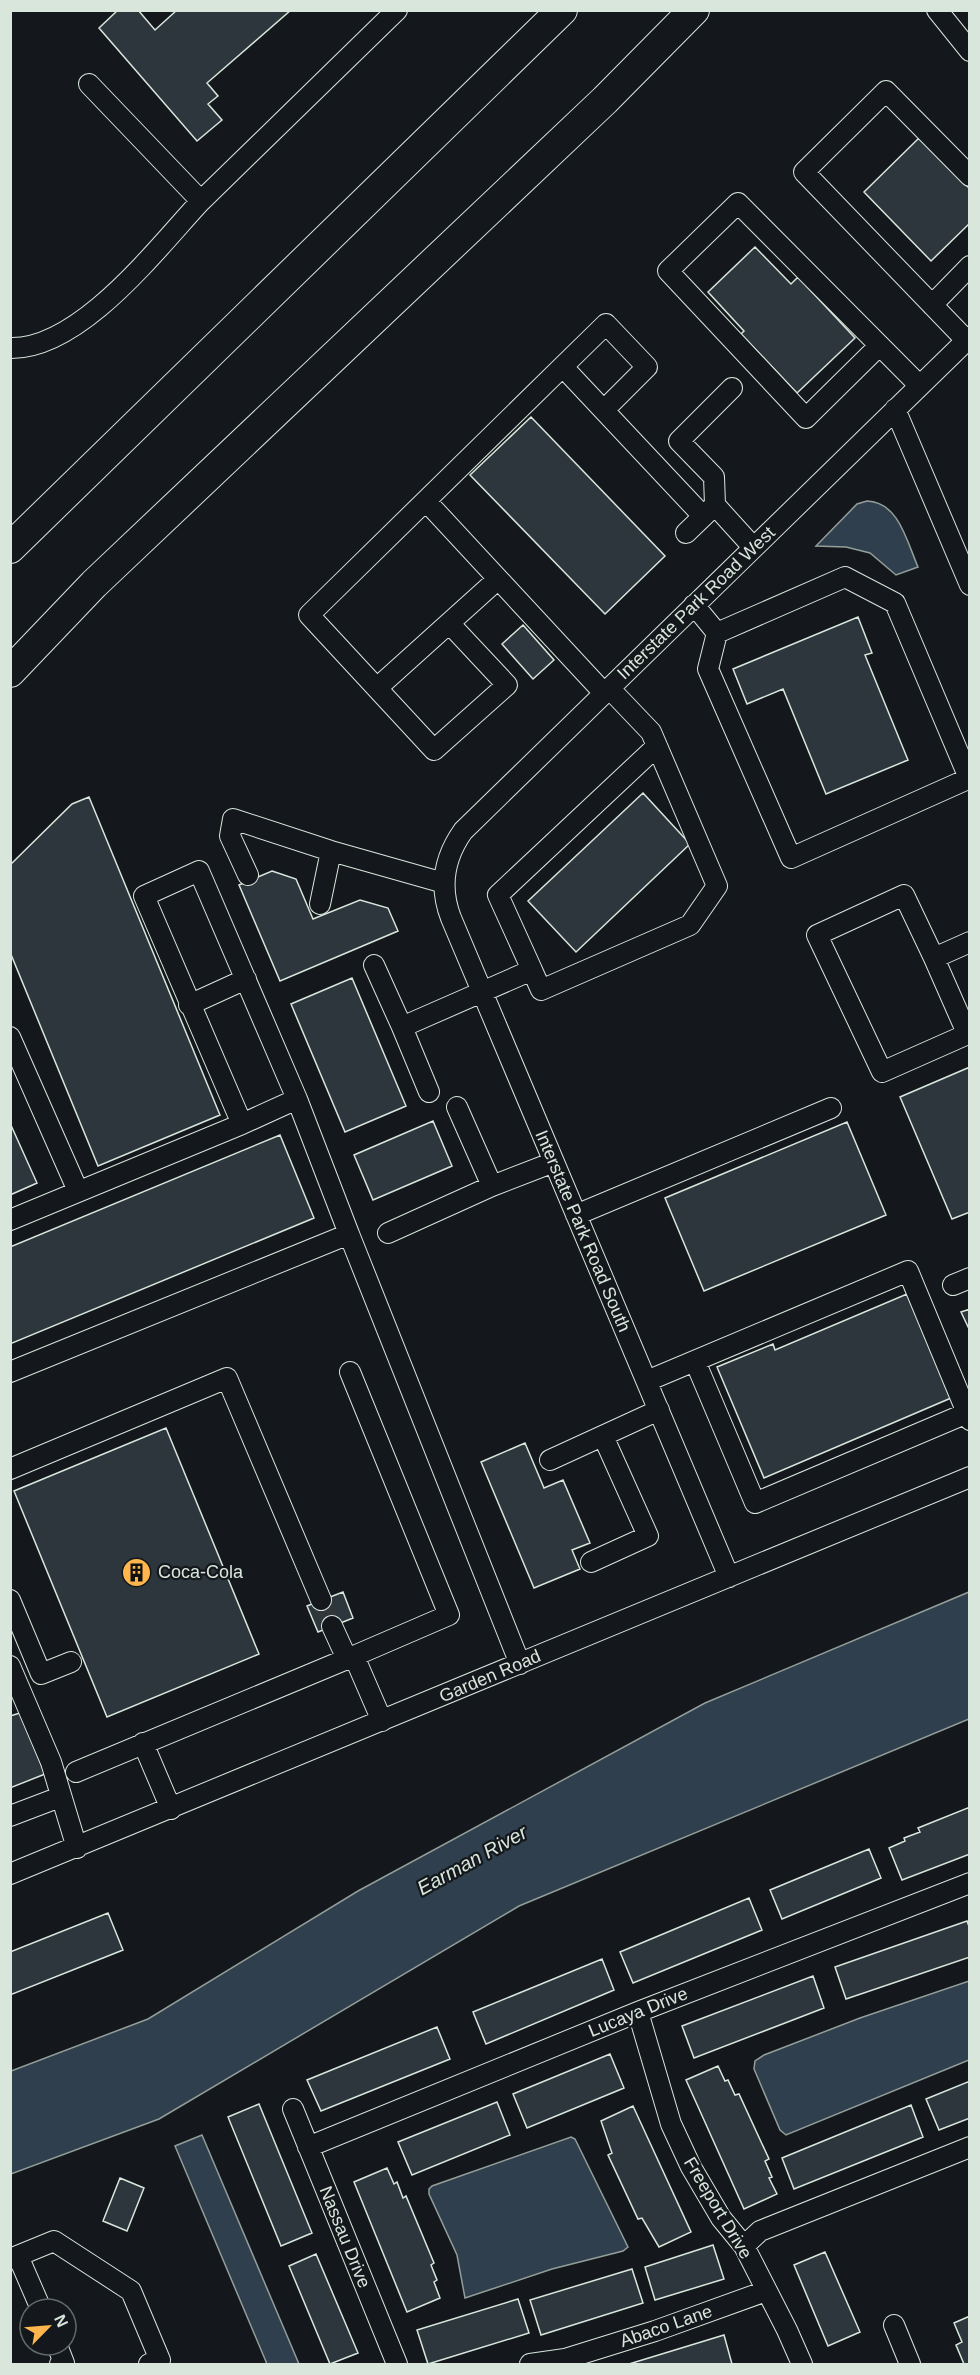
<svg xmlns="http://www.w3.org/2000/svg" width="980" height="2375" font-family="Arial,sans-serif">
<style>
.water{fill:#2f3f4d;stroke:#939e99;stroke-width:1.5}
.building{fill:#2c363c;stroke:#d8e6dc;stroke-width:1.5}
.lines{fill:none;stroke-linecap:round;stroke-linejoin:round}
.minor-tunnel{stroke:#313739;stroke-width:20;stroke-dasharray:20 10;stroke-linecap:butt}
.minor-casing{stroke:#d8e6dc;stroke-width:22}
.highway-casing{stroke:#d8e6dc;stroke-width:32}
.minor{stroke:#14181c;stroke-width:20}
.highway{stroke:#14181c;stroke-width:30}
.labels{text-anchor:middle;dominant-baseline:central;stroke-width:4.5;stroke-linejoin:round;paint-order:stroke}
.street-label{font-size:18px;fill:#d8e6dc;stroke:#14181c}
.poi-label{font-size:18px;fill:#d8e6dc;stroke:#14181c;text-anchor:start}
.water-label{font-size:20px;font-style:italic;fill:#d8e6dc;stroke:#14181c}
</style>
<rect width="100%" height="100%" fill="#14181c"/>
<path class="water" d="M867,501C899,502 907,542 918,567L896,575L870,553L846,547L816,546L857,504Z
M969,1592V1719L519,1906L159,2119L11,2174V2071L148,2019L358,1891L705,1703Z
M969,1981V2060L786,2135L780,2130L754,2069L755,2061L764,2055L860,2018Z
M202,2135L299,2364H267L175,2146Z
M571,2137L575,2139L628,2247L623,2251L552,2269L465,2298L457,2255L429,2194V2189L432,2186Z"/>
<path class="building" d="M118,10H138L155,30L177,10H291L207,83L218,96L208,104L222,120L197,141L99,28Z
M919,138L970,189V223L931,261L864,192Z
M755,247L791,284L798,277L855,338L797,393L741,334L744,331L708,292Z
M531,417L665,556L605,614L470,475Z
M858,617L872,653L865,655L908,760L826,794L783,689L747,704L733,669Z
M523,625L554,660L533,679L502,644Z
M643,793L690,844L576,952L528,901Z
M89,797L220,1115L98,1166L10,952V865L72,804Z
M272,871L296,879L313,919L360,900L388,908L398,931L280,981L239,885Z
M352,978L406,1106L345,1132L291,1004Z
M970,1067V1212L952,1219L900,1097Z
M433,1121L452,1166L373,1200L354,1155Z
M847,1122L886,1215L704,1291L665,1198Z
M10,1123L37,1183L10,1195Z
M280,1135L314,1218L10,1344V1247Z
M907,1294L951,1398L764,1478L717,1367L773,1344L775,1350Z
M970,1309V1331L961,1312Z
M166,1428L259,1654L107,1717L14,1491Z
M525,1443L544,1488L563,1480L590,1543L572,1550L580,1569L534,1588L481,1462Z
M343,1592L353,1618L318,1632L307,1606Z
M20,1713L45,1774L10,1788V1716Z
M970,1807V1854L902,1880L889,1848L905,1841L904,1838L920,1832L918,1828Z
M869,1849L881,1878L782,1919L770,1890Z
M749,1898L762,1930L633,1983L620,1952Z
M108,1913L123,1950L10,1995V1952Z
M967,1921L970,1929V1957L846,1999L835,1967Z
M602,1959L614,1990L486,2044L473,2012Z
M813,1976L824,2008L694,2058L682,2026Z
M437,2027L450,2059L321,2111L307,2080Z
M610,2054L624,2088L527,2128L513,2094Z
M718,2066L725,2081L728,2080L735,2095L739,2094L769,2159L765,2161L772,2177L769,2178L777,2194L744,2209L686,2080Z
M970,2081V2118L939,2130L926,2099Z
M497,2102L510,2135L412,2175L398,2142Z
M259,2104L312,2233L281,2246L228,2117Z
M911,2105L923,2137L794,2189L782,2158Z
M633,2106L691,2232L659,2247L642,2218L638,2219L608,2155L612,2153L601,2121Z
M387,2168L394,2184L397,2182L403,2198L406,2196L434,2263L431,2265L437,2280L434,2282L440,2298L407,2312L354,2182Z
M120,2178L144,2188L127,2231L103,2221Z
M713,2245L724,2279L655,2300L645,2267Z
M825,2252L860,2332L828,2346L794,2265Z
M316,2254L358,2353L330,2364L289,2266Z
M632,2269L643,2303L541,2335L530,2300Z
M518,2299L529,2333L428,2364L417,2330Z
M970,2316V2364H964L956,2345L962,2342L954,2323Z
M724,2335L732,2364H629Z"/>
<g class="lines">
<path class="minor-tunnel" d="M321,1600L332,1626"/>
<defs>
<path id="minor" d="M937,10L970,51
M201,201L397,10
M932,305L970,266
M966,340L804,172L886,91L970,176
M879,346L806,418L668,271L738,203L919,385
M10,348C80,350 157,248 201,201L89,84
M563,367L703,516
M732,388L679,441L714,477L715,505L753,547
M895,409L970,585
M426,501L604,693
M686,533L713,507
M694,605L717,633L708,669L791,858L970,778
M449,623L507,685L434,750L309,615L606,324L647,367L604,410
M717,633L845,577L895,603L969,778
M377,688L498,579
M248,875L230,836L233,819L331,851L444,883
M320,904L331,851
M970,942L934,958L904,895L817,935L882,1072L970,1033
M934,958L967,1033
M374,965L402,1027L532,970L541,990L690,925L717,886L651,732L609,688
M532,970L498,895L657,746
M189,1005L246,979
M402,1027L429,1092
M10,1037L78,1191
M457,1107L492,1186L554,1162
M242,1124L297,1099
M576,1215L831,1108
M10,1220L242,1124L144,896L199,871L297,1099L349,1234L10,1372
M388,1233L492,1186
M349,1234L520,1664
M953,1285L970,1278
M695,1361L755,1503L967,1413
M350,1372L449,1615L354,1656L382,1721
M647,1381L908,1271L970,1420
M550,1460L659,1410
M10,1469L227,1378L321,1600
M591,1562L648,1536L603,1436
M729,1577L451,918C439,887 444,858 463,831L970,337
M10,1600L41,1674L71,1662
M332,1626L347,1659
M10,1666L51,1762L77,1848
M143,1743L171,1809
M76,1772L354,1656
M10,1816L60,1797
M10,1874L970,1477
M638,2012L671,2124L691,2167L721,2218L744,2246L787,2330L802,2364
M293,2109L397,2364
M308,2147L638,2012L970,1883
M744,2246L760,2231L970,2147
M18,2256L41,2309
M10,2259L54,2241L131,2291L160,2360L149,2364
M894,2325L910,2364
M57,2345L64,2363L60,2364
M530,2364L565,2359L655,2331L766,2291"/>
<path id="highway" d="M10,548L562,10
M10,672L94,584L605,100L694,10"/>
</defs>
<use href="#minor" class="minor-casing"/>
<use href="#highway" class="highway-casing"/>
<use href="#minor" class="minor"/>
<use href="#highway" class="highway"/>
</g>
<defs>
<symbol id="building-disc" viewBox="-11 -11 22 22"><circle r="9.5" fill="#ffb74d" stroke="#14181c"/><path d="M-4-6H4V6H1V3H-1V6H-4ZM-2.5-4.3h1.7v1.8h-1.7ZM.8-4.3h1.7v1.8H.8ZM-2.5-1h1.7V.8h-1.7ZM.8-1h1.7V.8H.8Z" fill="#111"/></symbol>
</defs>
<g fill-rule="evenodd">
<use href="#building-disc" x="120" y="1556" width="33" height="33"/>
</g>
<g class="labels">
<g class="street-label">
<text transform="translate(696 603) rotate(-44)">Interstate Park Road West</text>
<text transform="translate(583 1231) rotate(67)">Interstate Park Road South</text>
<text transform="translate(490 1676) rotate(-23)">Garden Road</text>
<text transform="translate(638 2012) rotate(-22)">Lucaya Drive</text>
<text transform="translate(718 2208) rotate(59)">Freeport Drive</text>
<text transform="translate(345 2237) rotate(68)">Nassau Drive</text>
<text transform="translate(666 2326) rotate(-19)">Abaco Lane</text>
</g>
<g class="poi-label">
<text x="158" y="1572">Coca-Cola</text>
</g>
<g class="water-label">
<text transform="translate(472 1860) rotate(-29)">Earman River</text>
</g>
</g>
<rect width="980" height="2375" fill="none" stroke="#d8e6dc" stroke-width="24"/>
<g transform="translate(48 2327) rotate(65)"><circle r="28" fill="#14181c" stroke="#626a69" stroke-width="1.5"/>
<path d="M0-4.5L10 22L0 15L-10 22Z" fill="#ffb74d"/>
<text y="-9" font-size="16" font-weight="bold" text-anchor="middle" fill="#d8e6dc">N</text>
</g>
</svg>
